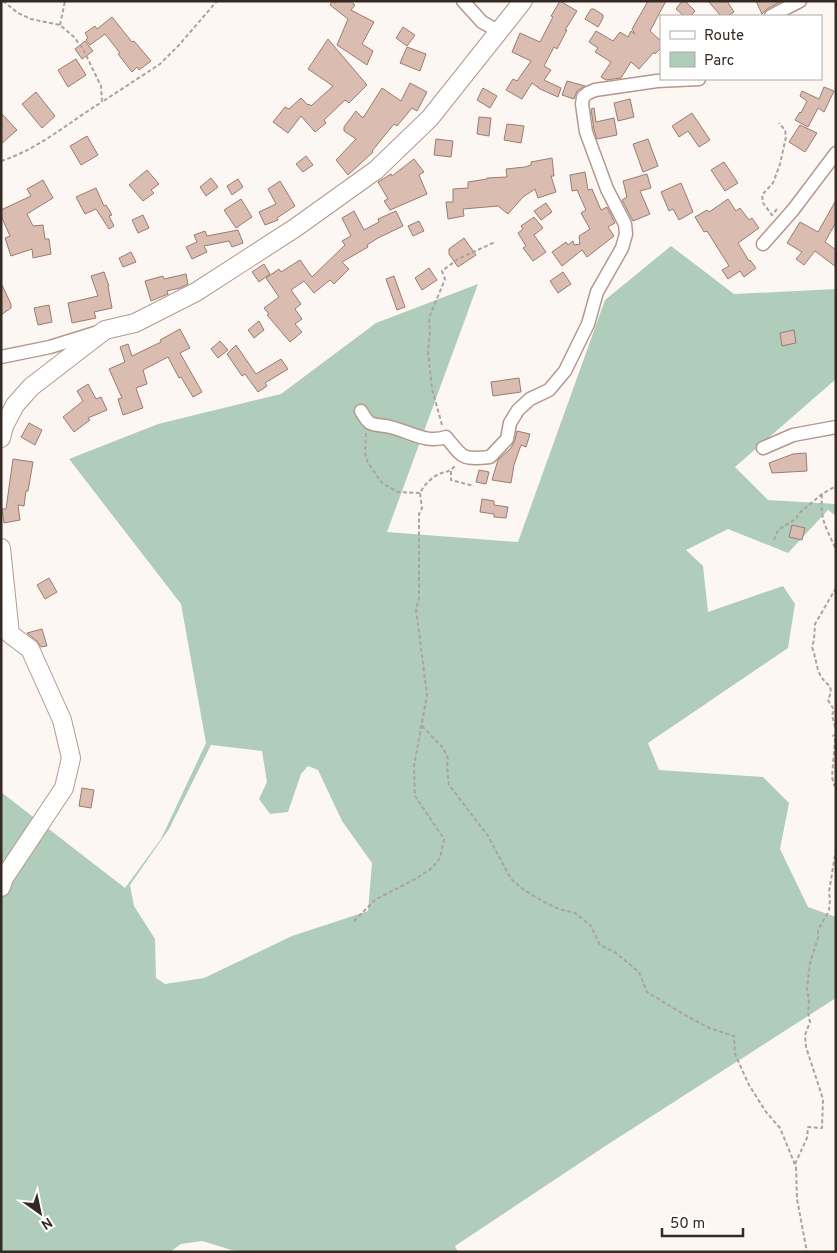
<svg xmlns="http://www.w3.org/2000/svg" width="837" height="1253" font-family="Overpass,sans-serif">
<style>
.green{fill:#b0cdbc;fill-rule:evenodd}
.building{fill:#dabcb0;stroke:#987d71}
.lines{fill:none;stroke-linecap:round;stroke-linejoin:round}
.minor-casing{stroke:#b5988d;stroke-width:15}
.secondary-casing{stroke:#b5988d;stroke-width:20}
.path{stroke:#aba39f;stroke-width:2;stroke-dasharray:4 2.5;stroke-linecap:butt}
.minor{stroke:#fff;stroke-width:12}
.secondary{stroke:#fff;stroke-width:18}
</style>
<rect width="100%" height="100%" fill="#fdf7f4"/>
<path class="green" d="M671,246L734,294L836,289V379L735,467L768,500L836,504V516L828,510L788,553L728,529L686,550L703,566L708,612L783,586L795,604L788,648L648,743L659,770L763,777L789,803L780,849L808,907L836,917V998L610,1143L455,1246L458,1252H238L202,1241L181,1244L170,1252H1V792L125,888L161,839L206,743L181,604L69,459L158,424L281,394L376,323L478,284L387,532L518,542L605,300ZM211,745L262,751L267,782L259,799L270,814L288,812L301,774L308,766L318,770L342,821L372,863L368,911L292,936L204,978L165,984L156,978L155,939L134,906L130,885L169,829Z"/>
<path class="building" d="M332,1L336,3L337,1H350L355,5L351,10L374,22L362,44L373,51L367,65L337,45L348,19L330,5Z
M560,1L577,11L565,30H567L557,49L554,47L544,66L551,70L544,80L561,88L558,97L540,89L532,83L522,99L506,90L513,79L517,81L531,61L512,52L520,33L540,42L553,17L551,16Z
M648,1H666L650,31L661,41V48L655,54L654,52L639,69L631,62L621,78L606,80L601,77L611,62L595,52L598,48L589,42L596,31L613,41L620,32L628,37L631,31L635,34L632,29Z
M682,1H685L695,11L691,16H684L676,9Z
M708,1H727L734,12L728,16H721Z
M756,1H782L767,9L762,14Z
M591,9H594L603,15V18L598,27L585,19Z
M112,17L132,42L134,41L151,61L139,70L137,67L132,72L118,54L120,53L105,34L90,45L86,40L88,38L85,33L95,26L97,29Z
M403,27L415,35L407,46L396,38Z
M328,39L367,85L349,103L345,100L324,120L326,123L315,132L301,116L288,133L273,122L285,107L289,109L301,98L308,105L309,104L311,106L333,86L308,69Z
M85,41L93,51L82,59L75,49Z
M407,47L426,54L420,71L400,63Z
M76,59L86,75L68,87L58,70Z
M567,81L585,86L577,91L574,99L562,95Z
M410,83L427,92L417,111L412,108L397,126L394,124L372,151L373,152L348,175L336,160L356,139L344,131V127L356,111L363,118L382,88L401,101Z
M824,87L834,91L824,112L818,108L808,127L795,120L800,112L801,113L807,101L800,96L802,91L819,99Z
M483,88L497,96L490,108L477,100Z
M36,92L55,116L42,128L22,104Z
M630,99L634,117L618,121L614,103Z
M594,108L596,122L614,118L617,135L597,139L594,130L591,109Z
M1,113L17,130L1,144Z
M692,113L710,140L699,147L688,131L679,137L672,126Z
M479,117L491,118L489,136L477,134Z
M507,124L524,126L521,143L504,140Z
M800,125L817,133L805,152L789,142Z
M87,136L98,155L81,165L70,146Z
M436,139L453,141L451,157L434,155Z
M648,139L658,166L643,172L633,144Z
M306,156L313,165L303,172L296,164Z
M552,158L554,176H551L556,192L538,198L535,189L523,197L508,214L498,206L463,209L464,216L448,219L446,202H453V189L468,188V182L487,179V178L507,177L506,169L525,167L531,165V162Z
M414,159L424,172L419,175L427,194L390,210L384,201L388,199L378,182L391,174L392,176Z
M724,162L738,183L725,191L711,170Z
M147,170L159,184L151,190L154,193L143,201L129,185Z
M585,172L588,190L592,189L601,210L607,207L615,223L608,227L614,236L587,257L582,250L562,266L552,252L566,242L568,245L573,241L574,245L580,244L579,236L590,229L581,213L586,210L577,190L572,191L570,175Z
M647,174L651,188L640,191L650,214L633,221L622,200L627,197L623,181Z
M211,178L218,187L206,196L200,187Z
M238,179L243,187L232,195L227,186Z
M43,180L53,198L27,214L33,226L43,225L45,239H49L51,254L33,258L32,249L11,256L5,238L10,236L1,216V210L31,196L27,189Z
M280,181L295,206L277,218L278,220L265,225L259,212L276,204L268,189Z
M681,183L693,212L679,220L673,209L669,211L661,192Z
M96,188L104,206L106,205L112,215L109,216L114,226L109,229L96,209L85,214L76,197Z
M241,199L252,217L236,228L224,210Z
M728,199L736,211L740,208L749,220L752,218L759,228L738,243L749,261L750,260L756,268L744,277L740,271L728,279L722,270L729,266L707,231L704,232L695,217L707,210L709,212Z
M836,200V222L825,242L836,250V267L815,251L804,265L796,259L802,252L787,243L800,222L818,232Z
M546,203L552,212L541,220L534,211Z
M354,211L364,230L379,222L378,219L396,211L403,226L378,238L367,245L368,247L342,262L349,269L334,284L330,280L314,293L304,281L291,290L301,304L295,309L302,319L295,324L302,332L290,342L267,315L269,314L264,308L279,297L266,278L279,269L281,272L300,260L312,277L345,245L342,241L351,236L342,218Z
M143,215L149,228L138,233L132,220Z
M534,217L543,228L534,235L546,252L533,261L523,248L526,246L518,233L523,229L521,226Z
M419,221L424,231L413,236L408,226Z
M238,230L243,243L232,247L229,241L204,246L207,252L192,259L186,247L197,242L194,235L205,231L207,236Z
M464,238L476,255L458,267L449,254V249Z
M131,252L136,262L123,267L119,258Z
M264,264L270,274L259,282L252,272Z
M429,268L437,280L422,290L415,278Z
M104,272L109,286H108L112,308L94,312L96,318L72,323L68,303L98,296L91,276Z
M563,272L571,284L558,293L550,281Z
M186,274L188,284L180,288L167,291L168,294L151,301L145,281L163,276L164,279Z
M394,276L405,307L397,310L386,279Z
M1,283L11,304V308L1,315Z
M49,305L52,322L38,325L34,308Z
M259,321L264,330L254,338L248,330Z
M180,329L190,348L180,353L202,392L193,397L181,377L179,378L168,357L143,370L147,384L136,388L143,408L123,415L118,399L122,398L109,369L125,362L120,347L128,344L132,356L161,342L160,340Z
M794,330L796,343L782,346L780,333Z
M220,341L228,350L218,358L211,349Z
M236,345L256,374L281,359L288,369L265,383L267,386L258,392L245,374L242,376L227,354Z
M519,378L521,392L493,396L491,382Z
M88,384L96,399L101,397L107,410L88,418L90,420L74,432L63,417L83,401L77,391Z
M29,423L42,430L35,445L21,437Z
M517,431L530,434L526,447L521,445L514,465L511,483L492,480L498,460L511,448L515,440Z
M806,453L807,471L772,473L769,463L793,454Z
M13,459L33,462L28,491H26L24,506L18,505L20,520L4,523L2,509H6Z
M479,470L489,472L486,484L476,482Z
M482,499L494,501V505L508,507L506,518L494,517V514L480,512Z
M792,525L805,528L802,540L789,537Z
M49,578L57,592L45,599L37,585Z
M42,629L47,646L41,647L37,641L27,633Z
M82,788L94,790L91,808L79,806Z"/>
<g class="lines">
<defs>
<path id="minor" d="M463,1L482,22L500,32
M771,16L800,1
M763,244L793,210L836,153
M1,357L50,347L95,333
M361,411C364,416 366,420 370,423C376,426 383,425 390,427C409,431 426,444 446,437C463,458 462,460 490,457L507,439L510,423L518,410L530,399L549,390L565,371L588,324L597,292L622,248L626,234L625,224L607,189L586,132L582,104L583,97L588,93L595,90L657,81L699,79
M763,448L793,435L836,427"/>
<path id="secondary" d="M1,438L4,426L15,405L31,387L105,330L135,323L196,292L295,228L376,170L430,118L523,1
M1,548L10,634L30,649L62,720L71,758L64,788L4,878L1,887"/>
</defs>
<use href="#minor" class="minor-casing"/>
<use href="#secondary" class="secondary-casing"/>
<path class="path" d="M3,1L18,13L31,19L60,25L74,37L83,49L101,86L102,102L160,64L179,45L217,1
M60,25L65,1
M1,161C39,149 69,122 102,102
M777,209L772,215L763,203L762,195L773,183L780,164L786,137L785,130L779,123
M442,425L432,389L428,351L430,333L429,318L445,279L442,271L458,259L495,242
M366,433L365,453L368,463L382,483L398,492L420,493
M451,471V480L474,486
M822,494C820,522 826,526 836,550
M774,540L778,530L797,518L798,514L822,494L836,486
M836,588L815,624L814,640L812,647C818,663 815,675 830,686L831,692L828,700L834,710L832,715L836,731
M422,726L443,748L448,758L447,767L449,785L488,836L511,879L524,890L546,903L559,909L575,913L591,926L600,945L616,953L639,972L647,992L685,1015L709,1028L734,1036L735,1054L749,1085L766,1112L780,1128L796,1167
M836,734L833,736L835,740L832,777L834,785L836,787
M354,921L375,900L417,878L432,868L440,858L444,839L415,796L414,766L427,695L416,609L419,599V514L422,508L420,493C423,487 428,481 434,477C443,470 447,475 456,465
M795,1164L807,1138L808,1127L822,1128L823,1099L806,1047L805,1035L810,1022L808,1013L809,1002L807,988L810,963L818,938V930L829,911L830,900L829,892L836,849
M796,1167L797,1199L807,1252"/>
<use href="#minor" class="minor"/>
<use href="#secondary" class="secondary"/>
</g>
<rect width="837" height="1253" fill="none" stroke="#352924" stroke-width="5"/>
<rect x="660" y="15" width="162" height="65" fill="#ffffff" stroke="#aea9a7"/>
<rect x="670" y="31" width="25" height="8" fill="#ffffff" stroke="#aea9a7"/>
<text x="704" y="40" font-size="15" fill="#352924">Route</text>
<rect x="670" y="52" width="25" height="15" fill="#b0cdbc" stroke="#aea9a7"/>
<text x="704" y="65" font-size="15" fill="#352924">Parc</text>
<g transform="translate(40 1213) rotate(147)" stroke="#ffffff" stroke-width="4" paint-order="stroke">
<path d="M0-4L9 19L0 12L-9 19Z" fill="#352924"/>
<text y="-8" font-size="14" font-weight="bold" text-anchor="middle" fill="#352924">N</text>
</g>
<path d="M662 1228v8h81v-8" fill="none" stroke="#352924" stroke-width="2.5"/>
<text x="670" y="1228" font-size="15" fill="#352924" stroke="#ffffff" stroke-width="4" paint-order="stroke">50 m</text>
</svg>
